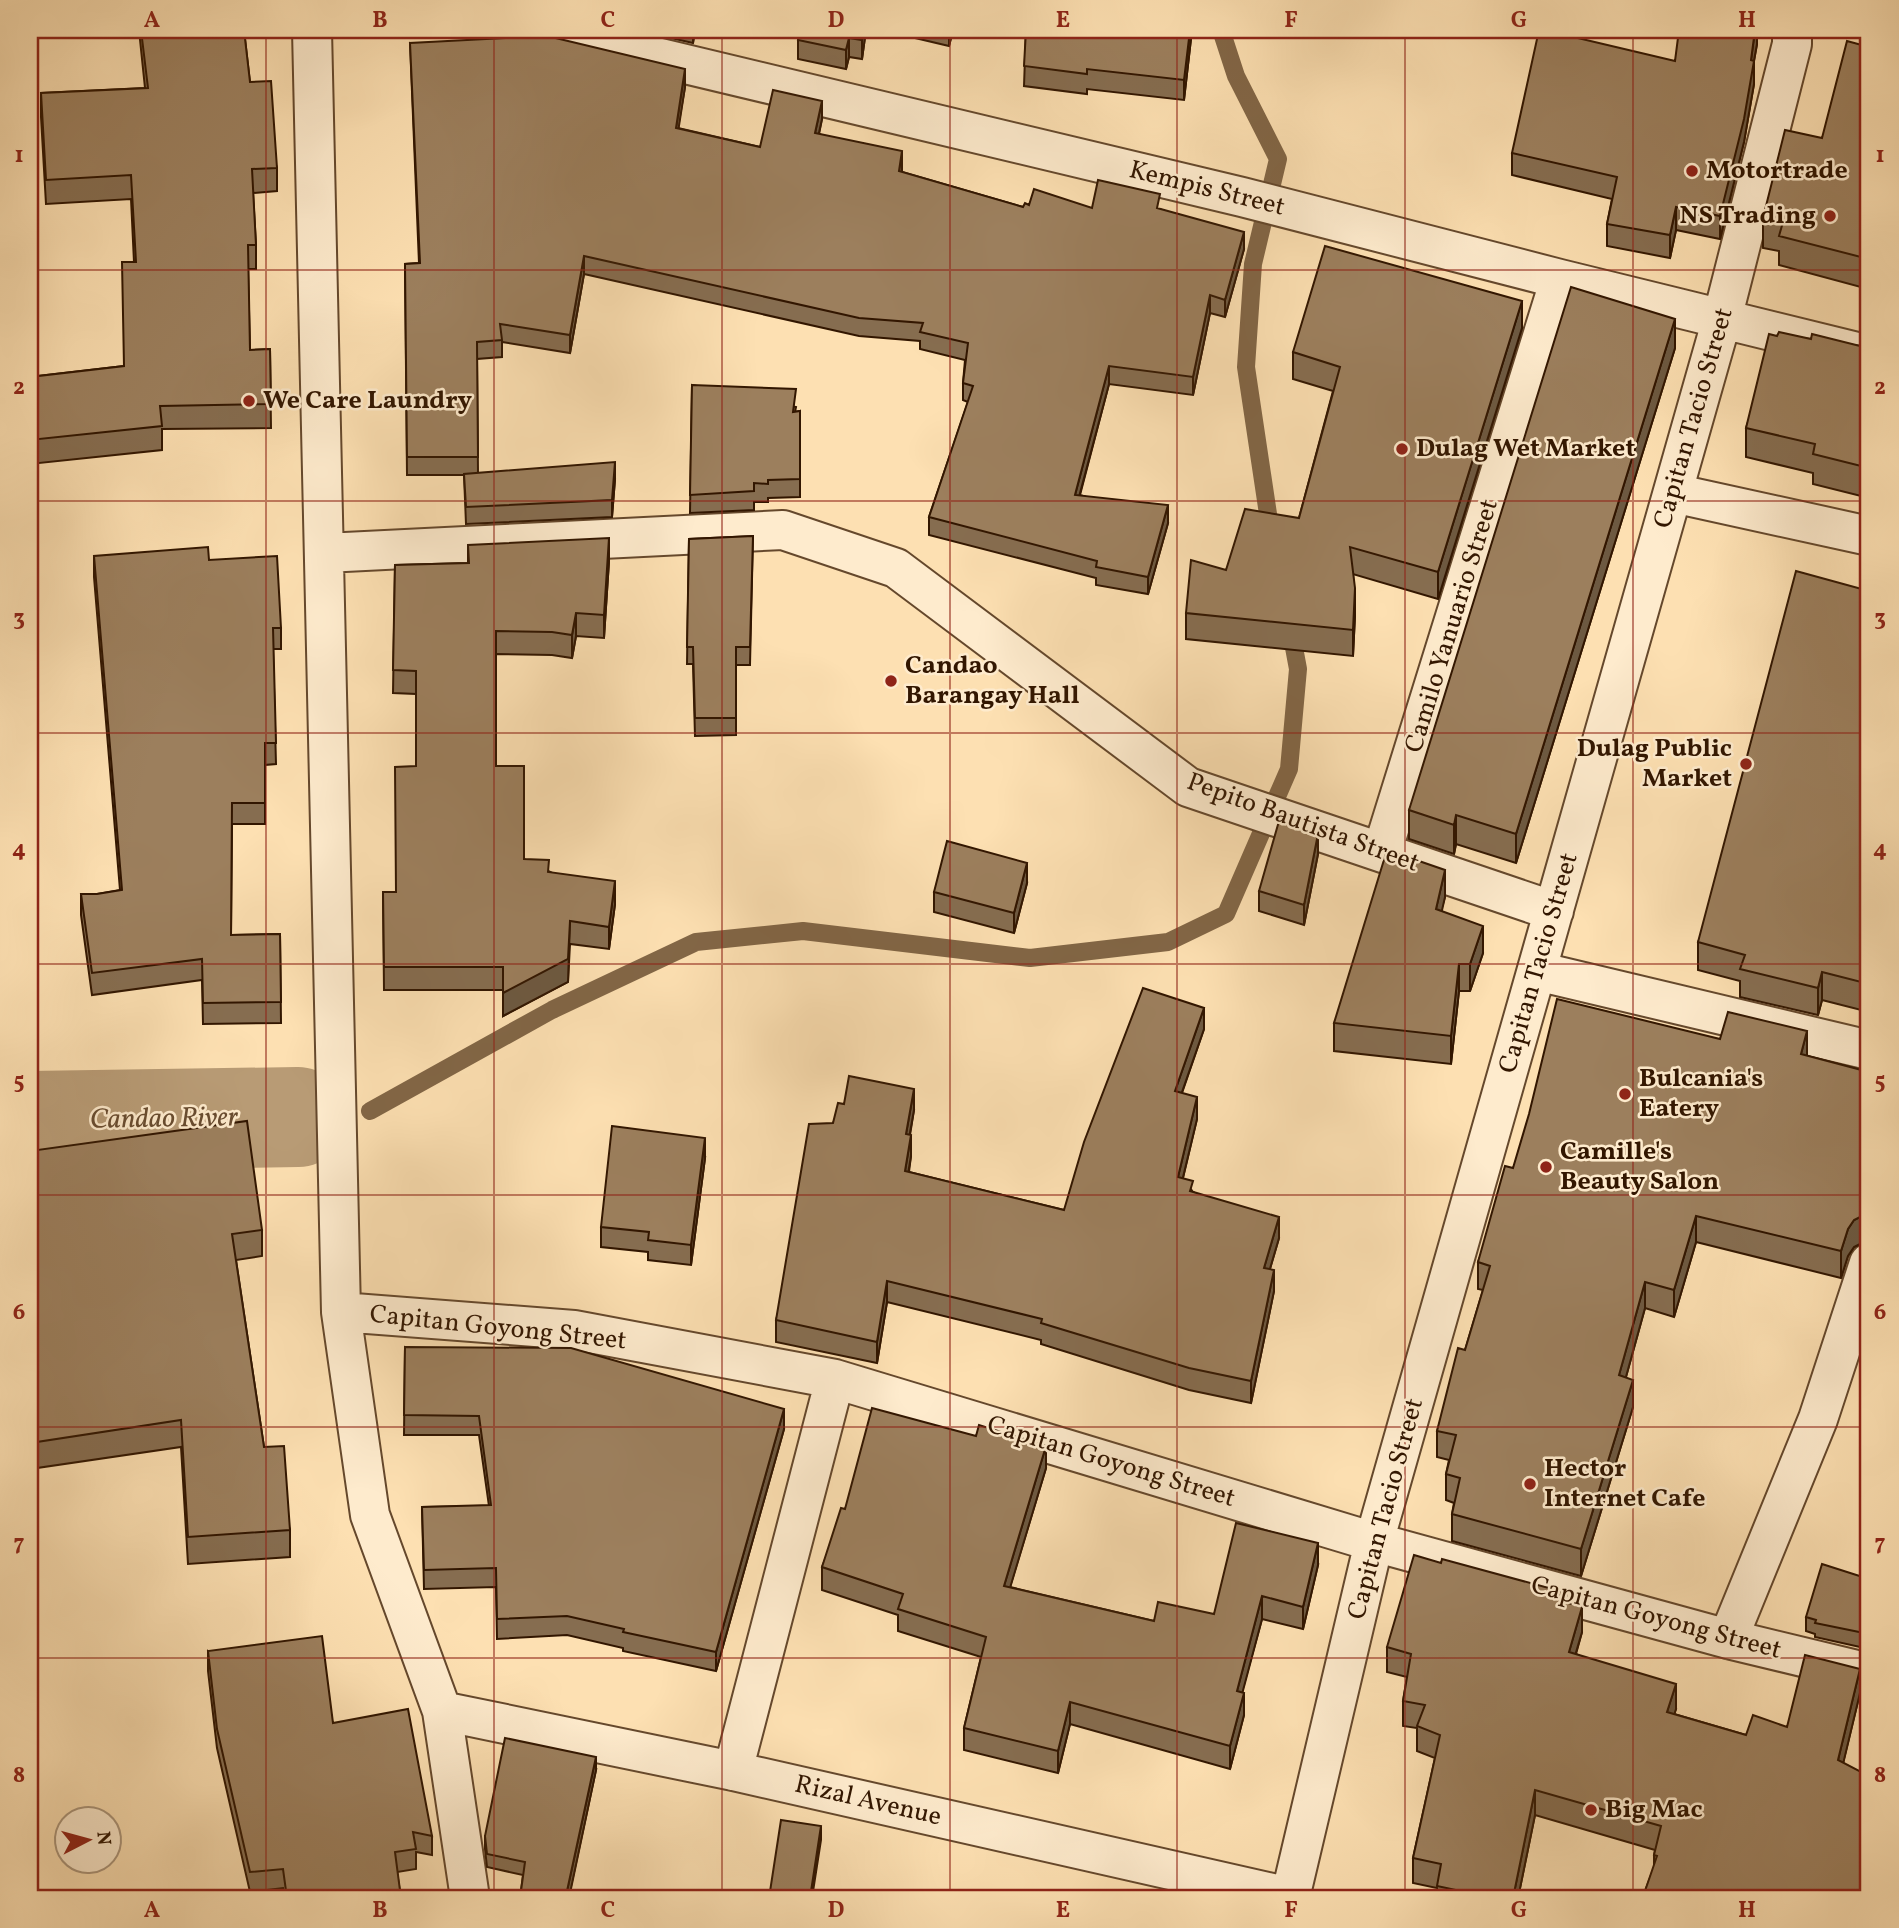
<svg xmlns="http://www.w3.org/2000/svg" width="1899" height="1928" font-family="Vollkorn,serif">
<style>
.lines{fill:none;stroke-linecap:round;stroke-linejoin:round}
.stream{stroke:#826646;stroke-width:18}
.river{stroke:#b89b75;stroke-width:100}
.minor-casing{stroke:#65482c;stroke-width:42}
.minor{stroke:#feebcd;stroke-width:38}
.wall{fill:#866d50;stroke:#321600;stroke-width:2}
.shaded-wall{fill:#6d5941;stroke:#321600;stroke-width:2}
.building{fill:#9c7f5d;stroke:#321600;stroke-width:2}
.grid{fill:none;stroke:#8f2418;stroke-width:2;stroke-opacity:0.55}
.poi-dot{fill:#8f2418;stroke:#feebcd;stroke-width:2.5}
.labels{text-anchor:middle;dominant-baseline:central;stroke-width:5;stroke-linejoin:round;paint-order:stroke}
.poi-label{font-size:26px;font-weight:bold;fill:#321600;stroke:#feebcd;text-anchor:start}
.street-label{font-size:26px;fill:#321600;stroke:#feebcd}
.water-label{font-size:28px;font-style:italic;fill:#684b2f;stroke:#feebcd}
.neatline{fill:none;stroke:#8f2418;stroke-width:2.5}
.grid-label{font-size:23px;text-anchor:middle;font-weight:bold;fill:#8f2418}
</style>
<rect width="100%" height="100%" fill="#fde0b2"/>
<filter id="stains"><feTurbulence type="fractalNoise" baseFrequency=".00286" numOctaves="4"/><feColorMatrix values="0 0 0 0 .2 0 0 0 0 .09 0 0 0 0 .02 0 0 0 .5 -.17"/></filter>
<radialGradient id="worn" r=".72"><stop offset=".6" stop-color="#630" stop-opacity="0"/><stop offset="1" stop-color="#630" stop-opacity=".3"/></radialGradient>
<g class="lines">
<path class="stream" d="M1221,30L1236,76L1278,159L1253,264L1246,367L1271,534
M370,1111L552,1010L696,942L803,931L1030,958L1168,942L1226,914L1289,769L1298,669L1290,626"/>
<path class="river" d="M30,1121L298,1117"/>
<defs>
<path id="minor" d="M312,30L341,1312L370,1515L442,1711L470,1898
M543,30L1242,197L1560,279L1869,355
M1673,493L1869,536
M325,553L783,530L896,568L1188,787L1554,911
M1382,852L1560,279
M1537,971L1869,1050
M341,1312L574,1330L835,1379L1374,1542L1728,1639L1869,1673
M1728,1639L1818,1419L1869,1263
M442,1711L733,1771L1294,1898
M733,1771L835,1379
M1290,1898L1374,1542L1722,319L1792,44V30"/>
</defs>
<use href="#minor" class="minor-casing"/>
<use href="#minor" class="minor"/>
</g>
<path class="wall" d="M139,30H244L250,82L277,168V191L253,193L256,245V269H248L250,350L270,349L271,428L162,429V450L30,464V377L124,366L134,262L131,199L46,204L41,117V93L145,88Z
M636,30H695L693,43Z
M696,30H712V33Z
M800,30H866L862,59L849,57L846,69L798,59V40Z
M881,30H953L949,46Z
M1026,30H1192L1184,100L1087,89V94L1024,86Z
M1757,30V44L1754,61V84L1744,142L1720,239L1676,230L1670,258L1607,246V224L1612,199L1512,175V153L1675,61Z
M410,43L685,87L678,128L760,147L822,119L819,134L902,169V172L1023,207L1029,205L1092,208L1160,209L1244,249L1225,317L1210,313L1193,395L1109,384L1080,495L1168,523L1148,594L1096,585V578L929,535V517L968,402L963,400V383L965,360L920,349V341L859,336L584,274L570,353L502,342V357L477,359L478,473L615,479L612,517L466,524L464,475H407L405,264L419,263Z
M1869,47V333L1866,332L1861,287L1779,265V251L1763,248V218L1822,138Z
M1522,328L1438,599L1353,574L1355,615L1353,656L1186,639V613L1226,570L1299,518L1333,391L1293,379V352Z
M1777,336L1811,339L1869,347V498L1813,484V473L1746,457V428Z
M1675,348L1516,863L1456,844L1454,854L1409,839V810Z
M692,385L796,407L795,412L800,411V497L768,498V502H754V510L690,513Z
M753,536L750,665H736V735L695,736L693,664H687L689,539Z
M468,545L609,561L604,638L576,636L572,658L552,655L496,654V766L524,859L615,904L609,949L570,944L568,982L503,1016V990H384L383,892H396L416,766V694L393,693L395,565L468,563Z
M94,556L209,560L281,628V649H273L276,764L265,765V824H232L231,935L280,934L281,1023L203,1024L202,980L92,995L81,915V894H97L120,890L94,577Z
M1869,591V1012L1822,1000L1818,1015L1740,997V981L1698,970V942Z
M1318,854L1304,925L1259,911V891Z
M1027,883L1014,933L934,912V892Z
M1445,897L1441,911L1483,953L1470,991H1459L1451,1064L1334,1051V1023Z
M1204,1029L1182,1093L1197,1119L1183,1178L1193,1192L1279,1238L1270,1269L1274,1291L1251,1403L1189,1390L1041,1344V1340L887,1302L877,1363L776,1342V1320L833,1123L844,1104L914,1110L910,1135L911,1156L909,1172L1064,1210Z
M1720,1039L1807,1056L1869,1072V1242H1864L1854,1247L1848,1256L1841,1278L1696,1242L1674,1317L1645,1308L1626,1377L1633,1407L1581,1576L1452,1541V1514L1454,1503L1446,1500V1474L1449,1460L1437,1457V1431L1465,1350L1483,1290L1478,1289V1262L1513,1168Z
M30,1151L262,1230V1256L236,1260L264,1447L290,1530V1557L188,1564L181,1447L30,1469Z
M705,1158L691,1265L648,1260V1252L601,1247V1227Z
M405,1347L784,1429L716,1671L623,1651V1648L567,1635L497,1639L496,1587L424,1589L422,1507L489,1506L479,1435H404Z
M976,1436L1046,1468L1010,1587L1154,1621L1214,1614L1318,1565L1303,1629L1262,1619L1242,1692L1244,1715L1230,1769L1070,1724L1058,1773L964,1750V1728L981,1657L898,1631V1615L822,1590V1567L845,1509Z
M1869,1579V1649L1815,1637V1634L1806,1631V1617Z
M1567,1603L1582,1632L1576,1654L1676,1709L1674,1714L1746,1735L1787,1727L1860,1693L1843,1763L1869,1898H1645V1891L1654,1867V1855L1655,1850L1535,1815L1518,1898H1437V1888L1413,1883V1858L1435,1758L1417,1751V1728L1403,1726V1701L1407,1677L1387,1672V1647Z
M208,1651L333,1723L432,1836V1855L416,1852V1869L397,1872L401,1898H285L283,1888L250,1892L217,1748L208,1671Z
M596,1770L570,1891L520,1898L523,1875L487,1867L485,1849V1836Z"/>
<path class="shaded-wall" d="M693,30H695L693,43Z
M864,30H866L862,59V40Z
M949,30H953L949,46Z
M1190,30H1192L1184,100V80Z
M1755,30H1757V44L1753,66L1754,61V84L1744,142L1720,239V216L1751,60Z
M849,38V57L846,69V50Z
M685,69V87L676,145V128Z
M822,101V119L815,151V133Z
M902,151V169L899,189V171Z
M1676,207V230L1670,258V235Z
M1244,232V249L1225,317V300Z
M584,256V274L570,353V335Z
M1210,295V313L1193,395V377Z
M1522,301V328L1438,599V572Z
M1675,319V348L1516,863V834Z
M1109,366V384L1075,512V495Z
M615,462V479L612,517V500Z
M1168,505V523L1148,594V577Z
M609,538V561L604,638V615Z
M1355,588V615L1353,656V630Z
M576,613V636L572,658V635Z
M1456,815V844L1454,854V825Z
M1318,834V854L1304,925V905Z
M1027,863V883L1014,933V913Z
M1445,870V897L1436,937V909Z
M615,881V904L609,949V927Z
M570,921L568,982L503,1016V993Z
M1483,926V953L1470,991V964Z
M1459,964V991L1451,1064V1036Z
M1822,972V1000L1818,1015V988Z
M1204,1008V1029L1175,1112V1091Z
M1807,1031V1058L1801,1054Z
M914,1089V1110L906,1155V1134Z
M1197,1097V1119L1178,1198V1177Z
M911,1135V1156L905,1192V1171Z
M705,1138V1158L691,1265V1245Z
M1864,1215V1242L1854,1247L1848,1256L1841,1278V1251L1848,1229L1854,1220Z
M1696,1216V1242L1674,1317V1290Z
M1279,1217V1238L1264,1289V1268Z
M1274,1270V1291L1251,1403V1381Z
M887,1281V1302L877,1363V1342Z
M1645,1282V1308L1619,1402V1375Z
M1633,1380V1407L1581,1576V1549Z
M784,1409V1429L716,1671V1652Z
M1046,1446V1468L1004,1608V1586Z
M1318,1543V1565L1303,1629V1607Z
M1262,1596V1619L1237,1713V1691Z
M1582,1607V1632L1569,1676V1652Z
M1860,1669V1693L1838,1785V1760Z
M1676,1684V1709L1667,1737V1712Z
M1244,1693V1715L1230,1769V1746Z
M1070,1702V1724L1058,1773V1751Z
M596,1757V1770L569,1898L567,1891Z
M1535,1790V1815L1518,1898H1513Z
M821,1826V1840L812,1898H810Z"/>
<path class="building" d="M141,30H244L250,82L271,81L277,168L252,169L256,245H248L250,350L270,349L271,404L160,406L162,426L30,440V377L124,366L122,262H136L131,175L46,180L41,93L148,88Z
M800,30H864L862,40L849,38L846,50L798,40Z
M1026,30H1190L1184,80L1087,69V74L1024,66Z
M1539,30H1544L1675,61L1679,30H1755L1751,60L1754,61L1744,119L1720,216L1676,207L1670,235L1607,224L1617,177L1512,153Z
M523,33L543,35L685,69L676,128L760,147L773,90L822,101L815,133L902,151L899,171L1023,207L1025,203L1029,205L1034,189L1092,208L1098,180L1160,194L1157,208L1244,232L1225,300L1210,295L1193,377L1109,366L1075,495L1168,505L1148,577L1096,567L1097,561L929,517L973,386L963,383L968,343L920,332L923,323L859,318L584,256L570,335L500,324L502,340L477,342L478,457H407L405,264L420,263L410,43L523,37Z
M1847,41L1869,47V304L1866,302L1861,257L1779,236L1783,222L1763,218L1785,130L1822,138Z
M1325,246L1522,301L1438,572L1350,547L1355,588L1353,630L1186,613L1191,560L1226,570L1245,509L1299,518L1340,367L1293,352Z
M1571,287L1675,319L1516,834L1456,815L1454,825L1409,810Z
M1779,332L1811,339L1812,334L1864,347H1869V468L1813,454L1815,444L1746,428L1769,334L1777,336Z
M692,385L796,389L793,412L800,411V479L768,480V484L754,483V491L690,495Z
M615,462L612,500L466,507L464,474Z
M753,536L750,647H736V718H695L693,647H687L689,539Z
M609,538L604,615L576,613L572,635L552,632L496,631V766H524V859L549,860L548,872L615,881L609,927L570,921L568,959L503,993V967H384L383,892H396L395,767L416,766V671L393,670L395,565L469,563L468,545Z
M208,547L209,560L277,556L281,628H273L276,743H265V803H232L231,935L280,934L281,1002L203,1003L202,959L92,973L81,894H97L122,890L94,556Z
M1796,571L1869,591V984L1822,972L1818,988L1740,969L1745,955L1698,942Z
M1279,821L1318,834L1304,905L1259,891Z
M947,841L1027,863L1014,913L934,892Z
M1387,850L1445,870L1436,909L1483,926L1470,964H1459L1451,1036L1334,1023Z
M1143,988L1204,1008L1175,1091L1197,1097L1178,1177L1193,1181L1190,1191L1279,1217L1264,1268L1274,1270L1251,1381L1189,1368L1041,1323L1042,1319L887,1281L877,1342L776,1320L809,1124L833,1123L838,1103L844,1104L849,1076L914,1089L906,1134L911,1135L905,1171L1064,1210L1084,1142Z
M1557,999L1720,1039L1728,1012L1807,1031L1801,1054L1869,1072V1215H1864L1854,1220L1848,1229L1841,1251L1696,1216L1674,1290L1645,1282L1619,1375L1633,1380L1581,1549L1452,1514L1460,1478L1446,1474L1456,1435L1437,1431L1458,1348L1465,1350L1490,1266L1478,1262L1505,1166L1513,1168L1529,1114Z
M247,1121L262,1230L232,1234L264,1447L284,1446L290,1530L188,1537L181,1420L30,1443V1151Z
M612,1126L705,1138L691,1245L648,1240L649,1232L601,1227Z
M405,1347L571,1348L784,1409L716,1652L623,1632L624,1629L567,1616L497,1619L496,1568L424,1570L422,1507L491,1505L479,1416L404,1415Z
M872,1408L976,1436L979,1425L1046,1446L1004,1586L1154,1621L1158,1602L1214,1614L1236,1523L1318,1543L1303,1607L1262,1596L1237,1691L1244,1693L1230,1746L1070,1702L1058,1751L964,1728L986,1637L898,1609L903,1594L822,1567L841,1508L845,1509Z
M1414,1555L1441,1563L1442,1559L1567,1593L1565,1602L1582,1607L1569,1652L1676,1684L1667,1712L1746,1735L1753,1715L1787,1727L1805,1655L1860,1669L1838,1760L1869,1776V1898H1669L1645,1891L1657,1856L1654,1855L1661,1826L1535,1790L1513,1898H1493L1437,1886L1441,1864L1413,1858L1440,1735L1417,1726L1425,1705L1403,1701L1411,1654L1387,1647Z
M1822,1564L1869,1579V1634L1815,1623L1816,1620L1806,1617Z
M322,1636L333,1723L408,1709L432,1836L413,1832L416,1849L395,1852L401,1898H287L283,1869L250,1872L217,1729L208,1651Z
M505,1738L596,1757L567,1891L621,1898H520L525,1862L487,1854L485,1836Z
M781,1820L821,1826L810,1898H769Z"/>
<path class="grid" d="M266,30V1898M494,30V1898M722,30V1898M950,30V1898M1177,30V1898M1405,30V1898M1633,30V1898M30,270H1869M30,501H1869M30,733H1869M30,964H1869M30,1195H1869M30,1427H1869M30,1658H1869"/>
<g class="poi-dot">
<circle cx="1692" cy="171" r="7"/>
<circle cx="1830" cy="216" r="7"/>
<circle cx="249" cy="401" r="7"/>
<circle cx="1402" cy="449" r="7"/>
<circle cx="891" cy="681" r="7"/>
<circle cx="1746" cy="764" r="7"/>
<circle cx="1625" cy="1094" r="7"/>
<circle cx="1546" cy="1167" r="7"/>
<circle cx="1530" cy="1484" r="7"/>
<circle cx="1591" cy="1810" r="7"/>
</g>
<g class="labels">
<g class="poi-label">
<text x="1706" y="171">Motortrade</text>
<text x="1816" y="216" text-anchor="end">NS Trading</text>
<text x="263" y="401">We Care Laundry</text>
<text x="1416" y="449">Dulag Wet Market</text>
<text x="905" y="666">Candao<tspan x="905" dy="30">Barangay Hall</tspan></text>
<text x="1732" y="749" text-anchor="end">Dulag Public<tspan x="1732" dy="30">Market</tspan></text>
<text x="1639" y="1079">Bulcania's<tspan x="1639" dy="30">Eatery</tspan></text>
<text x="1560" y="1152">Camille's<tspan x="1560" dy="30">Beauty Salon</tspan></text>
<text x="1544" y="1469">Hector<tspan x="1544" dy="30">Internet Cafe</tspan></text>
<text x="1605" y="1810">Big Mac</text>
</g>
<g class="street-label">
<text transform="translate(1207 189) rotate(14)">Kempis Street</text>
<text transform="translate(1694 418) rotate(-74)">Capitan Tacio Street</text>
<text transform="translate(1452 626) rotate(-73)">Camilo Yanuario Street</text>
<text transform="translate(1303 823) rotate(20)">Pepito Bautista Street</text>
<text transform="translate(1539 963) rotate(-74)">Capitan Tacio Street</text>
<text transform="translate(498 1328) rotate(6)">Capitan Goyong Street</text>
<text transform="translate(1111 1462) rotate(17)">Capitan Goyong Street</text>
<text transform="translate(1386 1509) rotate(-75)">Capitan Tacio Street</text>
<text transform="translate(1656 1618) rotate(15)">Capitan Goyong Street</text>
<text transform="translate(868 1801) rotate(13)">Rizal Avenue</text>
</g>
<g class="water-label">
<text transform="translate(164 1119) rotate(-1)">Candao River</text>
</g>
</g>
<rect width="1899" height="1928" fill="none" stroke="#fde0b2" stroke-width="77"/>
<g transform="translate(88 1840) rotate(84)"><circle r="33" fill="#feebcd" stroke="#ac967b" stroke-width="2"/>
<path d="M0-5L12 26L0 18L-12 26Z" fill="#8f2418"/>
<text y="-10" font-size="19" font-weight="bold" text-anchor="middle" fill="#321600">N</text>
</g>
<rect x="38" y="38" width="1822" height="1852" class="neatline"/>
<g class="grid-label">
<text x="152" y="27">A</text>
<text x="380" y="27">B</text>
<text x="608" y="27">C</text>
<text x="836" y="27">D</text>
<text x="1063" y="27">E</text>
<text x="1291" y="27">F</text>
<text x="1519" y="27">G</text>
<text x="1747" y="27">H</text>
<text x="19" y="162">1</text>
<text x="1880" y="162">1</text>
<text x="19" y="394">2</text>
<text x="1880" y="394">2</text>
<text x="19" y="625">3</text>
<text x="1880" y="625">3</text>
<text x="19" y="856">4</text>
<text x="1880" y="856">4</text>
<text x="19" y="1088">5</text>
<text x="1880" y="1088">5</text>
<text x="19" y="1319">6</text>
<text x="1880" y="1319">6</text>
<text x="19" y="1550">7</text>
<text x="1880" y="1550">7</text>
<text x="19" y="1782">8</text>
<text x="1880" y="1782">8</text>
<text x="152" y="1917">A</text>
<text x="380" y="1917">B</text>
<text x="608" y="1917">C</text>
<text x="836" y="1917">D</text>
<text x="1063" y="1917">E</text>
<text x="1291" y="1917">F</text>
<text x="1519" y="1917">G</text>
<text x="1747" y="1917">H</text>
</g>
<rect width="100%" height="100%" filter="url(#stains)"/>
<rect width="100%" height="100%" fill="url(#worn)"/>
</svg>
